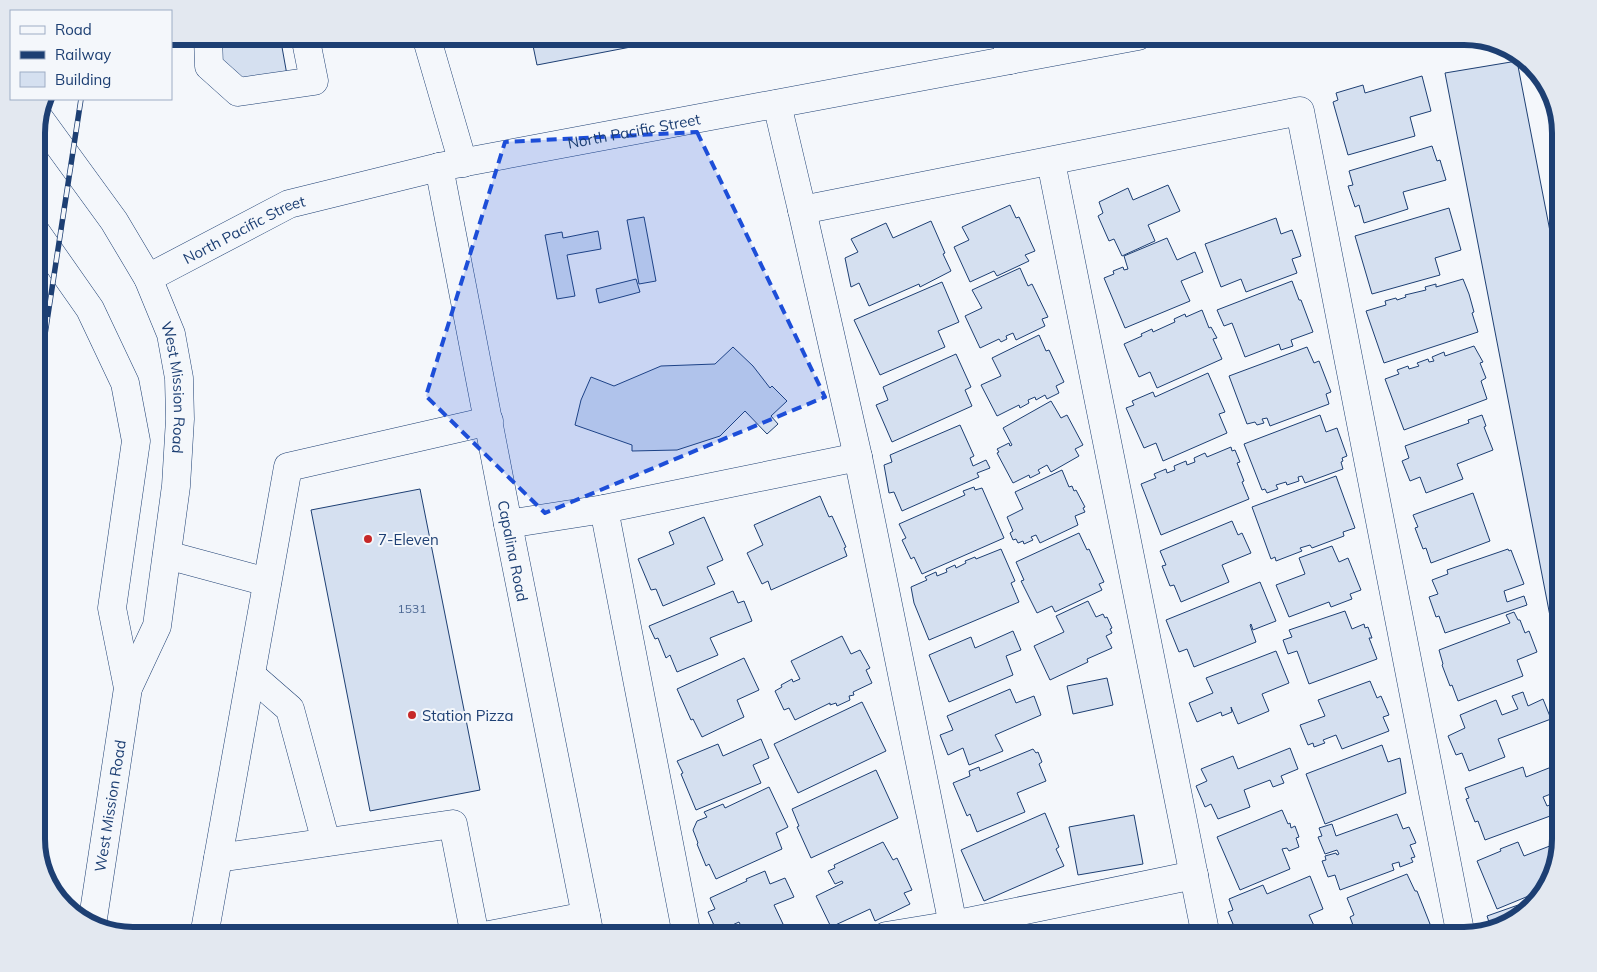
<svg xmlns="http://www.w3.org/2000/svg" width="1597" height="972" font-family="Mulish,sans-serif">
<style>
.building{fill:#d5e0f0;stroke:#1d3f73}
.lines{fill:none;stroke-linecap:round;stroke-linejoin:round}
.minor-casing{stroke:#1d3f73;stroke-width:29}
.major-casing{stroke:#1d3f73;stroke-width:29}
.minor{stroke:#f4f7fb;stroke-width:28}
.major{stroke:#f4f7fb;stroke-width:28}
.rail-casing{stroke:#1d3f73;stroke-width:5.5}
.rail{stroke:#f4f7fb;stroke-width:4;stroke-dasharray:11;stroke-linecap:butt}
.marked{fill:#1d4ed8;fill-opacity:0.2;stroke:#1d4ed8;stroke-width:4;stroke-dasharray:10 6;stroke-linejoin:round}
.poi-dot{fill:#c62828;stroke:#f4f7fb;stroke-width:2}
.labels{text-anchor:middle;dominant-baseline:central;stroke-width:4;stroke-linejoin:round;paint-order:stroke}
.number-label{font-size:12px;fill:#4b6792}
.street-label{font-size:15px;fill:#1d3f73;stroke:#f4f7fb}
.poi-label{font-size:15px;fill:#1d3f73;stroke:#f4f7fb;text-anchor:start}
.rim{fill:none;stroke:#1d3f73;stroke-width:6}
</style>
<rect width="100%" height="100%" fill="#f4f7fb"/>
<path class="building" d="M217,36H280L287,75L238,83L221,72Z
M531,36H688L537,65Z
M1517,61L1561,288V673L1445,73Z
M1422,76L1431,111L1410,117L1415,136L1348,155L1333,102L1338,100L1336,93L1363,85L1365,93Z
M1432,146L1437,161L1440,160L1446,180L1403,192L1408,209L1364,223L1359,205L1355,207L1348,186L1353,185L1349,171Z
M1168,185L1180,211L1148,225L1155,241L1122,256L1114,239L1109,241L1098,216L1103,213L1099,202L1128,188L1133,200Z
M1010,205L1016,218L1019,217L1035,251L1025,255L1029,261L997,276L994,271L970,282L954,247L969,240L962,227Z
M1449,208L1461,250L1435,258L1440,275L1372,294L1355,236Z
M644,217L656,281L639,284L627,220Z
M1276,218L1281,234L1292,230L1301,256L1292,259L1297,273L1246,292L1241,279L1221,287L1205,244Z
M931,221L945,253L943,254L951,271L920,287L919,284L869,306L859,283L851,287L845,258L858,252L851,239L886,223L893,238Z
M598,231L601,249L567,255L575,296L557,299L545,235L562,232L563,238Z
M1167,238L1177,260L1195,252L1203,272L1181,281L1190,301L1125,328L1104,278L1114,274L1113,271L1123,267L1124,270L1128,269L1124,256Z
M1020,268L1028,286L1032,284L1048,317L1042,319L1045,326L1016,340L1013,333L1006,336L1007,339L1001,342L999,339L980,348L965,316L982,308L972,290Z
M636,279L640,292L599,303L596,289Z
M1463,279L1469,294L1474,312L1472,313L1478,332L1384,363L1366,311L1386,305L1385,301L1396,298L1397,300L1406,297L1405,295L1426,290L1425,287L1436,284V287Z
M1292,281L1299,300H1301L1313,332L1291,340L1293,346L1281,350L1279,344L1245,357L1232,323L1224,326L1217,310Z
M942,282L959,322L938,331L945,347L880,375L854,320Z
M1202,310L1209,328L1211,327L1217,338L1213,339L1222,359L1157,388L1150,372L1139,377L1124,344L1142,336L1141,334L1152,329L1153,332L1175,322L1174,319L1185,314L1186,317Z
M1039,335L1046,351L1049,350L1064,382L1056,386L1059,393L1047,399L1045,395L1036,400L1035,397L1028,400L1029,403L1020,408L1019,405L997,416L981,385L1001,376L992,358Z
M1474,346L1483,362L1480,363L1486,378L1481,381L1487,399L1404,430L1385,379L1399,374L1397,370L1408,366L1409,369L1419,366L1417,363L1428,359L1429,362L1434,361L1432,357L1444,352L1445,356Z
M733,347L753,366L770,388L772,386L787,401L771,416L778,424L767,434L745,411L720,436L677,450L632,451V445L575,425L581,400L591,377L614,386L661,366L715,364Z
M1307,347L1314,363L1319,361L1331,392L1326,394L1329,404L1270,426L1267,418L1262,419L1264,423L1257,425L1255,422L1247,424L1229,376Z
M956,354L971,387L965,390L972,406L892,442L876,405L888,400L883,387Z
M1208,373L1225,412L1219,414L1227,433L1163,461L1156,443L1144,448L1126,408L1134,405L1132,401L1153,392L1155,397Z
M1051,401L1061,418L1067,415L1083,445L1075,449L1079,456L1051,472L1047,465L1038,470L1040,473L1030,478L1029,475L1013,483L997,453L999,452L997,449L1009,443L1010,446L1012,445L1003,428Z
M1320,415L1326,432L1337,428L1347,456L1342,458L1343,461L1341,462L1343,469L1305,483L1302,476L1298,477L1299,481L1287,485L1286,482L1276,485L1278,489L1267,493L1265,489L1262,490L1244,444Z
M1482,415L1486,426L1484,427L1493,450L1457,464L1463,479L1426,493L1420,477L1410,481L1402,461L1409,458L1405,446L1469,423L1468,420Z
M960,425L974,456L970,458L973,466L986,460L990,468L977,473L979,477L902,511L894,492L889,493L884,465L892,462L890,455Z
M1231,447L1232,451L1235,450L1240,462L1237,463L1244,481L1242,482L1249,499L1161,535L1141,484L1156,478L1154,474L1166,469L1167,473L1175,470L1174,466L1186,461L1187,465L1195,462L1194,458L1205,453L1207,457Z
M1062,470L1069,487L1072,486L1074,491L1076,490L1085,507L1083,508L1085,512L1075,516L1078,525L1040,543L1036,535L1031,537L1033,540L1024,544L1023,541L1018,543L1016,539L1013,540L1010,533L1013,531L1007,517L1023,509L1015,492Z
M1336,476L1355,528L1343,532L1344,536L1312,548L1310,545L1300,548L1302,551L1276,561L1275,557L1271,559L1252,507Z
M974,487L975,490L982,488L1004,538L922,574L914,557L911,559L902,540L906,538L899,524L965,495L963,491Z
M420,489L480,790L370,811L311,510Z
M1473,493L1490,541L1431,563L1426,548L1423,549L1415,528L1418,527L1413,515Z
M820,496L829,517L832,516L846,547L844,548L847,556L771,590L768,581L762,584L747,553L763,545L754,525Z
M704,517L723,560L707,567L715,584L663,606L656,589L651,590L638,559L674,544L669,532Z
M1232,521L1238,535L1242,533L1251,553L1222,565L1229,582L1181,602L1174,585L1170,586L1162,566L1166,565L1160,551Z
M1079,533L1087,550L1089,549L1104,582L1099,584L1102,590L1055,612L1052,606L1037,613L1021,581L1024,580L1016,562Z
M1332,546L1339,562L1348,558L1361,590L1350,594L1352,599L1331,607L1329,602L1289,617L1276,585L1305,574L1299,558Z
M1001,549L1015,581L1011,583L1019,602L929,640L914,603L911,587L927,580L925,577L936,572L937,576L947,572L946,569L955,565L956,568L966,563L965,561L975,557L976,559Z
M1508,549L1509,551L1511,550L1524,584L1504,591L1507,602L1524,596L1527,605L1445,633L1439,616L1436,617L1429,597L1438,594L1432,580L1448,574L1447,570Z
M1260,582L1276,621L1253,630L1251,624L1250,625L1256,642L1194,667L1187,649L1179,652L1166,620Z
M733,591L738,603L744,601L752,621L710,638L718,655L677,672L670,655L666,658L658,638L655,639L649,626Z
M1088,601L1096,617L1103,614L1105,618L1107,617L1112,628L1110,629L1112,633L1106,636L1112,648L1087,659L1088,662L1050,680L1034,646L1064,632L1056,616Z
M1345,611L1352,629L1364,624L1365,628L1368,627L1372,638H1369L1377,659L1309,684L1297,651L1288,654L1283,640L1292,637L1289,630Z
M1514,612L1518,620H1520L1525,633L1529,631L1537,652L1517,660L1523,676L1458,701L1452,685L1450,686L1442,665L1443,664L1439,650L1510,623L1506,615Z
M1013,631L1021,650L1006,656L1013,675L949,702L929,655L971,637L975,648Z
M842,636L851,654L860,650L870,668L866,670L872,683L853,692L854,695L849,696L850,700L837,706L836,703L830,705V703L795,720L789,708L784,710L775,691L782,687L781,685L792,679L793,682L800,679L791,661Z
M1276,651L1289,683L1262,694L1269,711L1238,724L1231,707L1232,712L1222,716L1221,712L1197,722L1189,703L1213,693L1206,678Z
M744,658L759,690L737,700L744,717L702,737L693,719L691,720L677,689Z
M1107,678L1113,705L1073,714L1067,686Z
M1370,681L1377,698L1381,696L1389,715L1383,717L1389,731L1342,749L1336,735L1323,740L1325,743L1314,747L1313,743L1308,745L1300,725L1325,716L1318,700Z
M1010,689L1016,703L1034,696L1041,715L995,735L1003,751L969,765L963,748L948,755L940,735L953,730L947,716Z
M1523,692L1528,706L1543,699L1551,719L1498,739L1505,757L1469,771L1462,753L1456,755L1448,736L1465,728L1460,715L1496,700L1502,715L1518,709L1512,696Z
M862,702L886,751L798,793L774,744Z
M761,739L769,758L753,765L761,783L696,810L681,774L683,773L677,761L718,744L723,756Z
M1382,745L1388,762L1400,758L1406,793L1325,824L1306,774Z
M1290,748L1298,769L1281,776L1284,783L1273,787L1270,780L1244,790L1250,807L1218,819L1211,804L1205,807L1196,786L1207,781L1201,769L1233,756L1238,769Z
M1033,749L1036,753L1038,752L1042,762L1039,764L1046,781L1017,793L1025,812L977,832L970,814L967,816L953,783L970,776L969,771L979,767L980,771Z
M1554,766L1561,783V790L1543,797L1547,806L1560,801L1561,812L1485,840L1478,821L1475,822L1466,799L1469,798L1465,788L1523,767L1526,777Z
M876,770L898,818L811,858L797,827L799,826L792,809Z
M769,787L788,827L776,833L782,849L716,879L709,864L706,866L697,844L698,843L693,830L697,821L707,817L704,812L723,804L725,808Z
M1282,810L1288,824L1290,823L1291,828L1295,826L1299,837L1296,838L1299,847L1289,851L1287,848L1282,849L1290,869L1240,890L1217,837Z
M1045,813L1059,847L1056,849L1064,866L984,901L961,850Z
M1397,814L1403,829L1409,827L1416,843L1410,845L1415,857L1411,858L1413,862L1400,867L1399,862L1392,864L1394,870L1340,890L1335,875L1328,877L1322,861L1326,860L1325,856L1336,853L1337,855L1339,854L1337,850L1325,854L1318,837L1322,836L1319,828L1332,824L1336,836Z
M1134,815L1143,864L1078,875L1069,827Z
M883,842L893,860L897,858L912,890L904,893L910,904L875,921L870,909L831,927L816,896L843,883L842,881L835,884L828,871L835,868L834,865Z
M1518,842L1524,856L1560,842L1548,888L1497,909L1477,861L1501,851L1500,849Z
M765,871L770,884L785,878L794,897L774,905L783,924L756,936H746L739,922L717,932L708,912L715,909L710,898L747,881L746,879Z
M1407,874L1415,891H1417L1430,924L1413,931L1414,936H1357L1350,917L1354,915L1347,898Z
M1310,876L1323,909L1309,915L1317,932L1307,936H1238L1228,912L1233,910L1229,899L1263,885L1267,894Z
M1538,898L1513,923L1491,928L1487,916Z"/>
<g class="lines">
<defs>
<g id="minor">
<path d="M208,36L209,66L238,92L314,81L305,36"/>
<path d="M426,36L463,163"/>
<path d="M1006,36L1010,60"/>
<path d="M777,104L802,210"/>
<path d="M1051,162L1206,936"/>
<path id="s1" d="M439,167L508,524L590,936"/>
<path id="s2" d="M148,278L289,204L439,167L1138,36"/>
<path d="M604,509L687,936"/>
<path d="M508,524L604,509L858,457"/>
<path d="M167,555L267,582"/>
<path d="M251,675L290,709L326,842"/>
<path d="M218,858L453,824L475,936"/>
<path d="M953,925L858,457L802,210L1300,111L1461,936"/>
<path d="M204,936L288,467L489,421"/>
<path d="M484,936L586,916"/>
<path d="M886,936L953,925L1194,875"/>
</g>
<g id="major">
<path id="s3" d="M39,118L114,221L148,278L171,334L179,378L180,419L176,486L157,626L128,688L92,925"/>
<path d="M36,232L90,309L125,383L136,441L112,608L128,688"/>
</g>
</defs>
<use href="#minor" class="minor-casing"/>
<use href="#major" class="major-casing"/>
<use href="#minor" class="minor"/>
<use href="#major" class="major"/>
<defs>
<path id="rail" d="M36,393L81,99"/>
</defs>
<use href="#rail" class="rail-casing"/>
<use href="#rail" class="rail"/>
</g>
<path class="marked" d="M697,132L825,397L545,513L426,396L505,142Z"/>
<g class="poi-dot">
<circle cx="368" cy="539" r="5"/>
<circle cx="412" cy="715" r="5"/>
</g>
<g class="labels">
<g class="number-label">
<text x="412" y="608">1531</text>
</g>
<g class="street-label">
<text stroke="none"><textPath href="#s2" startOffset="512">North Pacific Street</textPath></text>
<text stroke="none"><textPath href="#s2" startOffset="108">North Pacific Street</textPath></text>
<text stroke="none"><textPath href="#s3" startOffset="308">West Mission Road</textPath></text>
<text stroke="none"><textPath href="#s1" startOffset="391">Capalina Road</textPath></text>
<text transform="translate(110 806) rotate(-81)">West Mission Road</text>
</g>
<g class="poi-label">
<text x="378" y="539">7-Eleven</text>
<text x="422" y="715">Station Pizza</text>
</g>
</g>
<path d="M0 0H1597V972H0ZM133 45H1464A88 88 0 0 1 1552 133V839A88 88 0 0 1 1464 927H133A88 88 0 0 1 45 839V133A88 88 0 0 1 133 45Z" fill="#e3e8f0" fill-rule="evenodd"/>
<path class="rim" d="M133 45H1464A88 88 0 0 1 1552 133V839A88 88 0 0 1 1464 927H133A88 88 0 0 1 45 839V133A88 88 0 0 1 133 45Z"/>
<rect x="10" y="10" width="162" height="90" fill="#f4f7fb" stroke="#9eadc5"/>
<rect x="20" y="26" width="25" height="8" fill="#f4f7fb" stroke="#9eadc5"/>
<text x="55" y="35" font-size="15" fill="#1d3f73">Road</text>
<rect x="20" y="51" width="25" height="8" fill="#1d3f73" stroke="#9eadc5"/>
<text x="55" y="60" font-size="15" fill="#1d3f73">Railway</text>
<rect x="20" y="72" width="25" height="15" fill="#d5e0f0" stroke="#9eadc5"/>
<text x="55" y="85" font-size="15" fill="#1d3f73">Building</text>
</svg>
